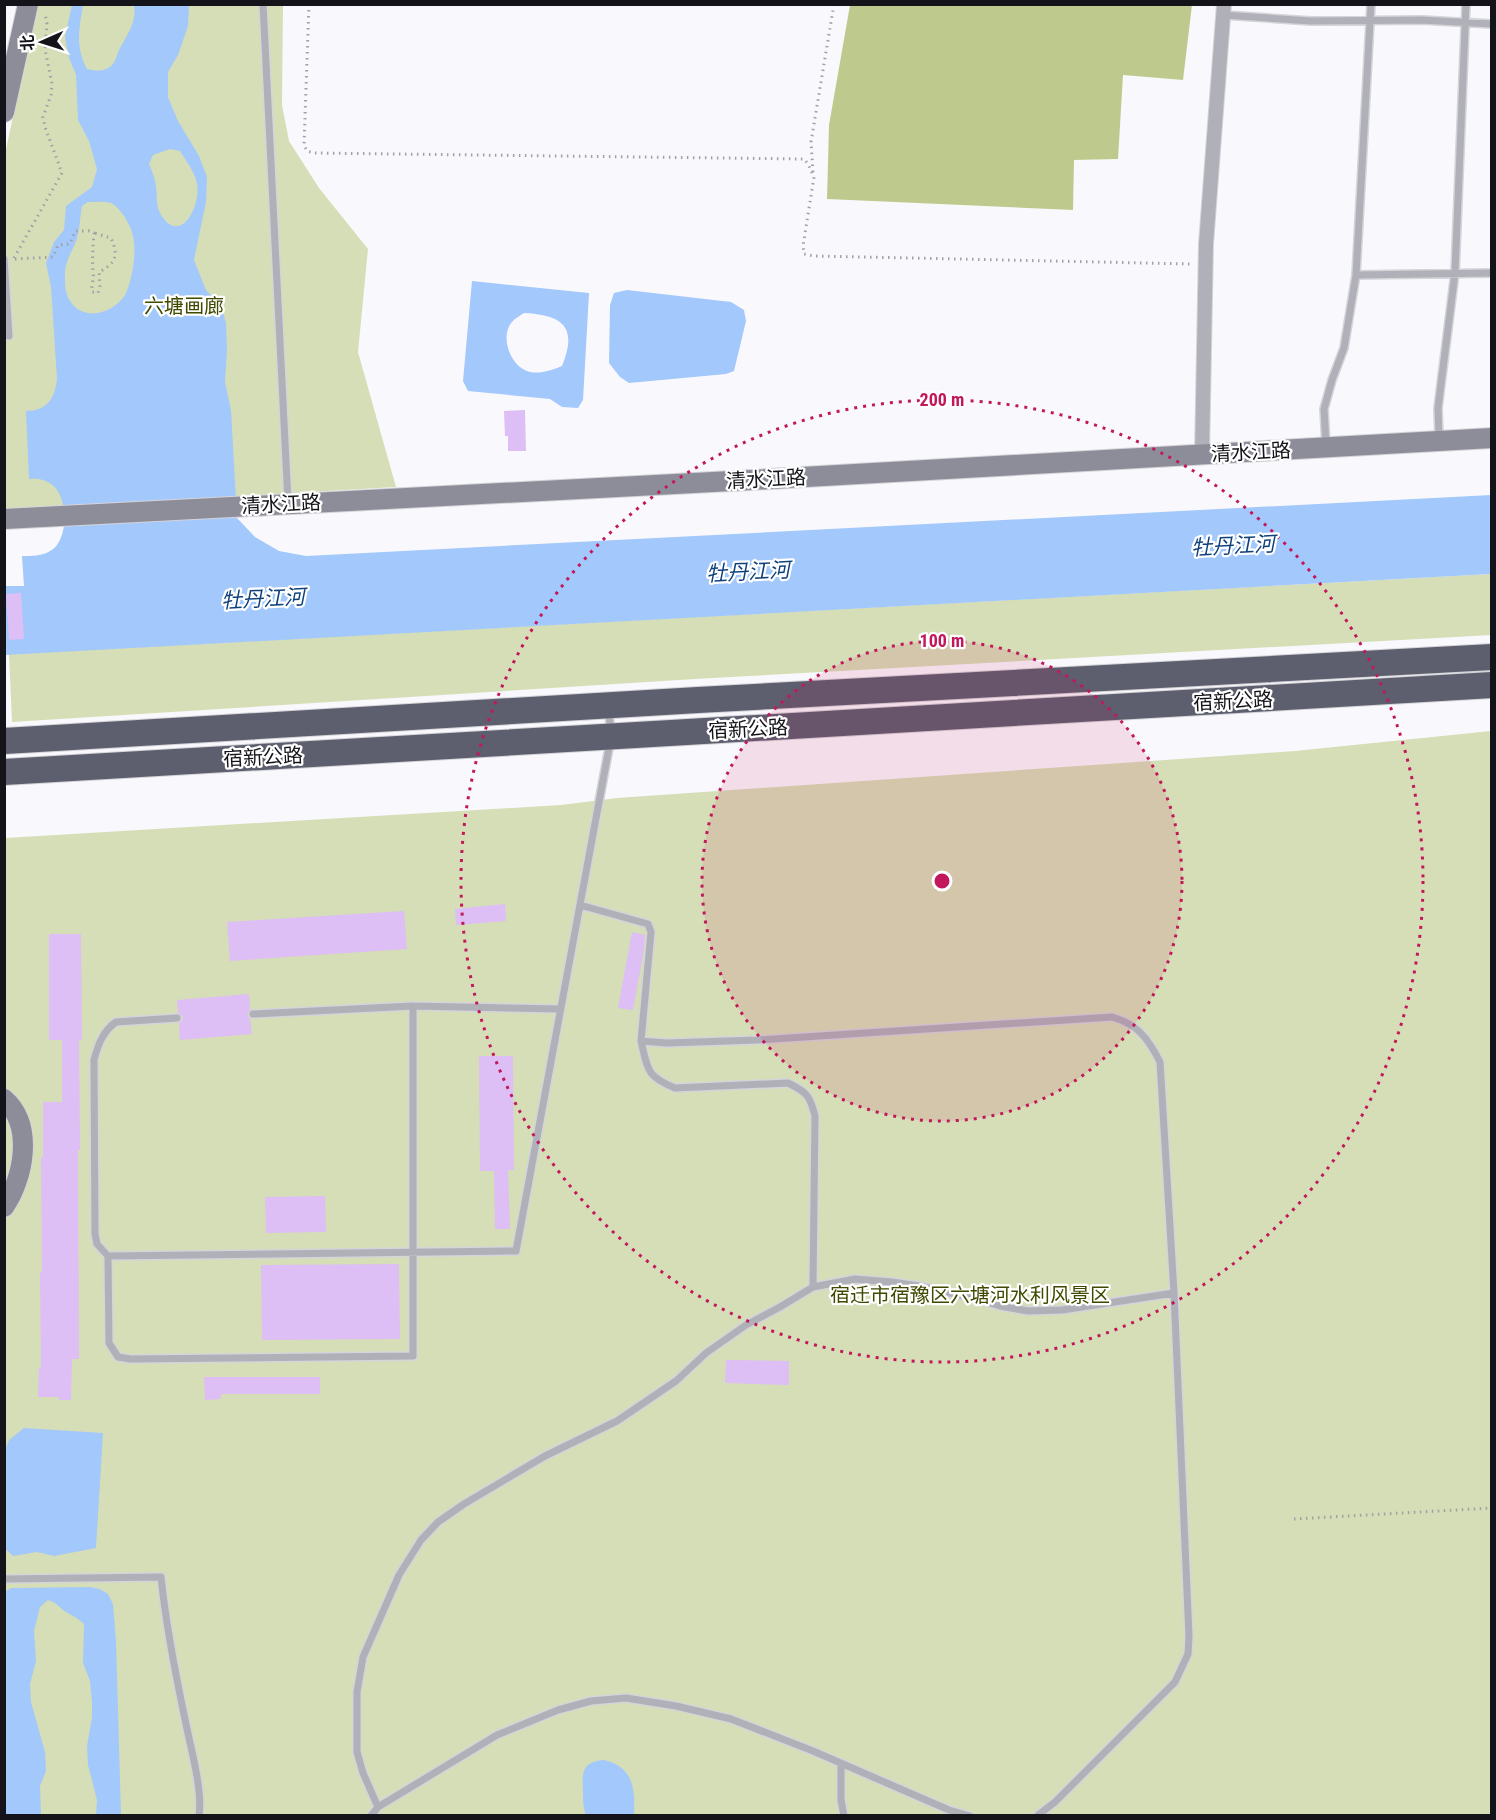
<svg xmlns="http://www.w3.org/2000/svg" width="1496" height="1820" font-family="'Roboto Condensed','Noto Sans SC',sans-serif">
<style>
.green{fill:#d6deb7}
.forest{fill:#beca8d}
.water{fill:#a3c8fb;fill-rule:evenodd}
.building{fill:#ddbef5}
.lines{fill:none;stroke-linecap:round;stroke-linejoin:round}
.lane-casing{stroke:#d4d4d9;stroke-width:10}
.street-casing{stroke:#d4d4d9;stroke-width:16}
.secondary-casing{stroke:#d4d4d9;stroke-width:22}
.highway-casing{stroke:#d4d4d9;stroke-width:28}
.path{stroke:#a1a0a5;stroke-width:3;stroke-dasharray:1.5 4.5;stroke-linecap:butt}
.lane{stroke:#b0b0b9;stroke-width:7}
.street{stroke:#b0b0b9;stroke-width:14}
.secondary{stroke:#8c8d99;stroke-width:20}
.highway{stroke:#5d5e6e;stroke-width:26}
.ring{fill:none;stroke:#c2185b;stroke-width:3;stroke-dasharray:3 6}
.labels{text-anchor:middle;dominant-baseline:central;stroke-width:4.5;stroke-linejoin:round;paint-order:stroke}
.park-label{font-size:20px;fill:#404900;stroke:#fff}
.street-label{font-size:20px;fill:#141319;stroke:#fff}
.water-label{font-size:21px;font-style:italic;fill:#0f417b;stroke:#fff}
.centre{fill:#c2185b;stroke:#fff;stroke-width:3}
.ring-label{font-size:18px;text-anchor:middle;font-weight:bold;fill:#c2185b;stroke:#fff;stroke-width:4.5;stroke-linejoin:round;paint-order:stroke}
</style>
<rect width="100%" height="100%" fill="#f9f9fd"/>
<path class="green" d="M37,5H283L282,105L289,141L319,188L368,249L358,352L396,487L5,510V154Z
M1491,574V635L695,679L12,722L9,654Z
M1491,731V1815L5,1816V838L561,805L617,798L1295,751Z"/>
<path class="forest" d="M850,5V4L1192,5L1183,80L1123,75L1118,159L1074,160L1073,210L827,199L829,125Z"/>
<path class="water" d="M72,5H83C79,29 75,46 87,69C93,70 100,72 106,69C115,66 116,57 119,50C127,34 137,23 134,5H189L188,26L178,55L168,72V97L178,121L199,156L207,177L206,202L194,260L206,290L221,306L226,323L227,350L225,382L231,410L237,518L255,537L279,551L306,556L1491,495V574L5,655V586H24L22,556C31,556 42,556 50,551C69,542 69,495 51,484C45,479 36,478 29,479L26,411C47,411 55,398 57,379L51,287L46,263L54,242L64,230L66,206L92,187L97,169L89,141L78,120L76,75L69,58L65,37ZM170,149L180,151C186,161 195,172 197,184C201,208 179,247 160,213C155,203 158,191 155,181C154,175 151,169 149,164L153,155ZM88,202C95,202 104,201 111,203C116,205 121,212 124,216C128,223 132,229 133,237C137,251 132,282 125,295C112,315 81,322 69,299C65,293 65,283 65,276C64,262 73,251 77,238C80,228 80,216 82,206Z
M472,281L589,293L583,400L578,408L562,407L550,399L468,391L463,381ZM524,313C563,315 578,327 562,366C552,370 541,374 530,372C511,368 499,337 512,322C515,318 520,316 524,313Z
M627,290L731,302L744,310L746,321L734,371L726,374L629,383L620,377L609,363L610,305L614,293Z
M24,1428L103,1433L96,1548L54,1556L37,1552L13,1556L4,1548L5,1450L9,1440Z
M90,1587L100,1589L108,1594L113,1604L116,1641L121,1815H96L97,1800L88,1765L87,1746L92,1717V1703L90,1681L83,1663L84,1624C77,1617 74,1617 66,1612C58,1607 59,1604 48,1600L40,1607L34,1631L36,1661L30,1684L31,1702L45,1752L46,1771L40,1786L41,1815H5V1592L11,1588Z
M604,1760C634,1767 635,1789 634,1815H586C583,1808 583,1799 583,1791C582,1772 582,1762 604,1760Z"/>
<path class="building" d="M525,410L526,451H508V436H505L504,411Z
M21,593L24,639L9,640L6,594Z
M505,904L506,921L456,925L455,909Z
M404,911L407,949L230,961L227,922Z
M632,932L645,935L643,955L633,1010L618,1008Z
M49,934H81L82,1040H79L80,1150H78L79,1359H72L71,1400H59V1397H38L39,1368H41L40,1272H42L41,1157H43V1102H62V1040H49Z
M249,994L250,1010L247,1015L250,1019L252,1034L180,1040L179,1023L182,1021L183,1017L178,1013L177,1000Z
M479,1056H513L514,1170H508L510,1229H495L494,1171H480Z
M325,1196L326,1232L266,1233L265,1197Z
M399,1264L400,1339L262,1340L261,1265Z
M726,1360L789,1361V1385L725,1383Z
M204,1377H320V1394H221V1399L205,1400Z"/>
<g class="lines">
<defs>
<path id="lane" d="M263,4L288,502
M1224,15L1311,21L1422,20L1492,24
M4,259L9,336
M1356,275L1492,273
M1439,438L1438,408L1455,273L1466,4
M1326,445L1324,409L1332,380L1344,348L1356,275L1371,4
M580,905L648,924L651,932L641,1041L667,1043L758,1040L1112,1017C1137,1024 1148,1038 1160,1062L1174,1293L1189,1636L1188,1654L1175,1682L1055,1802L1037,1816
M253,1014L413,1006
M177,1018L116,1022C103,1031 98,1045 94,1060L95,1234L97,1244L108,1256L516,1251L611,737L609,711
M641,1041C648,1070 646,1076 675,1088L788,1083C807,1092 810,1096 815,1116L813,1287
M108,1256L109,1343L118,1357L131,1359L413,1356V1006L560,1009
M4,1579L161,1577C166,1625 175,1672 185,1719C190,1746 203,1789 199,1816
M841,1763V1800L844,1816
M378,1807L363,1773L357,1752V1692L363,1657L399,1575L421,1540L438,1522L464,1504L545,1456L617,1421L676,1381L706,1353L746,1325L780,1307L813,1287L855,1279L892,1282L919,1286L973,1298L1000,1306L1028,1311L1062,1310L1174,1293
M371,1816L378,1807L497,1735L558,1710L591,1701L626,1698L676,1706L731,1719L813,1751L949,1810L970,1816"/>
<path id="street" d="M1202,454L1206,244L1224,4"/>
<path id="secondary" d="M4,112L28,4
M4,519L751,480L1492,438
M4,1099C34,1125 24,1178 4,1207"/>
<path id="highway" d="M4,741L698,700L1492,657
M4,772L1492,685"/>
</defs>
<use href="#lane" class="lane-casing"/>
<use href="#street" class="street-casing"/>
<use href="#secondary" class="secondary-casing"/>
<use href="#highway" class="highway-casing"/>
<path class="path" d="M309,4L304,145L307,151L314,153L804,159L808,164L814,177L803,246L804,254L814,256L1193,264
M813,172L811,142L834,4
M14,258L62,173L45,127L43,117L51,95L52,84L45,49L47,24L45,13
M15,259L53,257L58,245L70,244L75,231H89L94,233C93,247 92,259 93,273C94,280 91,285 92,292L98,293L100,287L99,272C116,263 119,256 111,238L94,233
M1294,1519L1492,1508"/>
<use href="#lane" class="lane"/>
<use href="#street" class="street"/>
<use href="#secondary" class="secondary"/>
<use href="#highway" class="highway"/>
</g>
<circle cx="942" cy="881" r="240" fill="#c2185b" fill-opacity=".12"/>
<g class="ring">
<circle cx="942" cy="881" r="240"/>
<circle cx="942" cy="881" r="481"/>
</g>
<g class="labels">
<g class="park-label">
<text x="184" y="306">六塘画廊</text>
<text x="970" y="1295">宿迁市宿豫区六塘河水利风景区</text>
</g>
<g class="street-label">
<text transform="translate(1251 452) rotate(-3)">清水江路</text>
<text transform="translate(766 479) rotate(-3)">清水江路</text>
<text transform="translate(281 504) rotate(-3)">清水江路</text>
<text transform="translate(1233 701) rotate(-3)">宿新公路</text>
<text transform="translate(748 729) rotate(-3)">宿新公路</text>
<text transform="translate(263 757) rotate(-3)">宿新公路</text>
</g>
<g class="water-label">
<text transform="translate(1233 546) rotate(-3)">牡丹江河</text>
<text transform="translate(748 572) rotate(-3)">牡丹江河</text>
<text transform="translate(263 599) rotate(-3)">牡丹江河</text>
</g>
</g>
<circle cx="942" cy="881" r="9" class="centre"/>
<g class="ring-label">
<text x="942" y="406">200 m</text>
<text x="942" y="647">100 m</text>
</g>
<rect width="1496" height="1820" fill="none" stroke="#141319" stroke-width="12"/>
<g transform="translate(42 42) rotate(267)" stroke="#ffffff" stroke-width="4.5" paint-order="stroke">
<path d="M0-4.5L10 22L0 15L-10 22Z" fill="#141319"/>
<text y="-9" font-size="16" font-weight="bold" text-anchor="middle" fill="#141319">北</text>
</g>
</svg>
